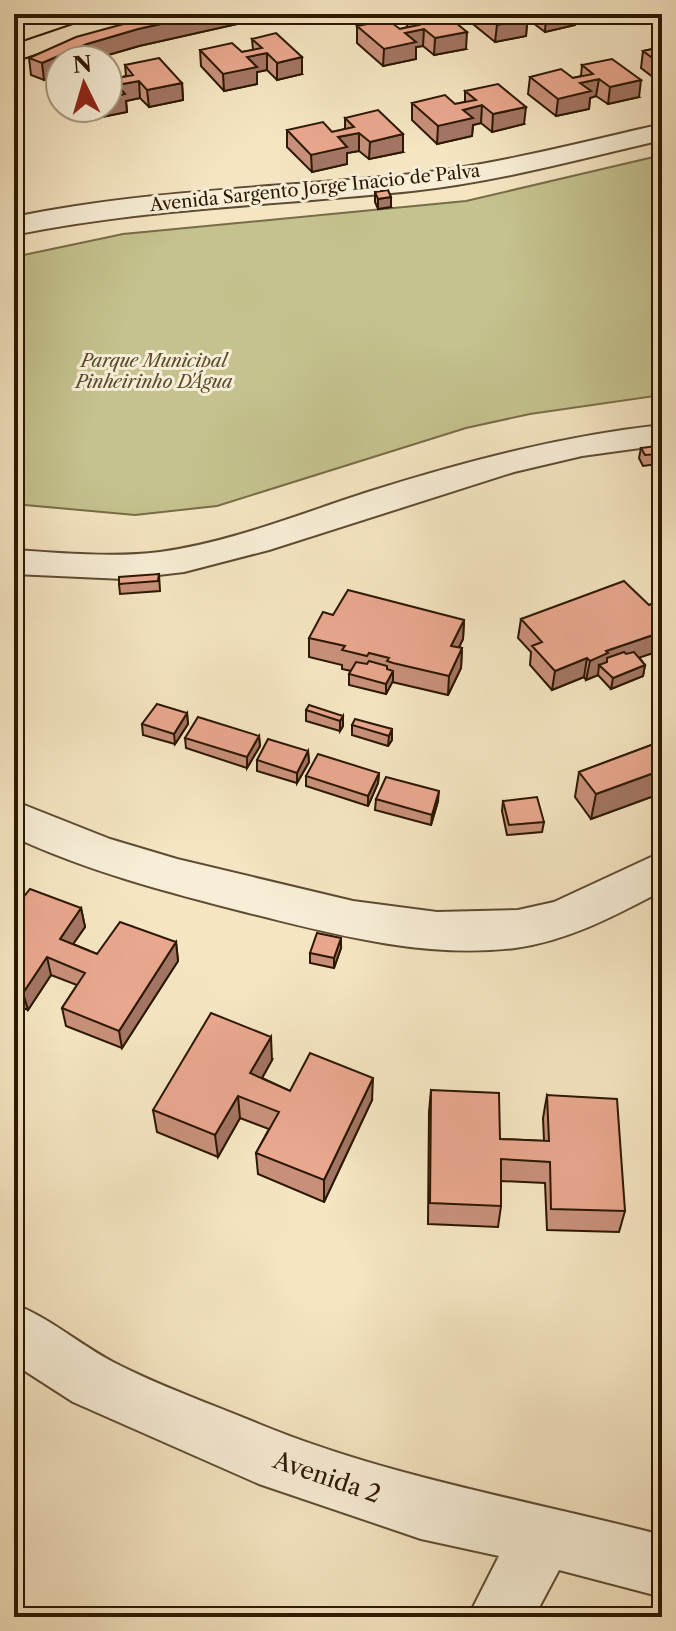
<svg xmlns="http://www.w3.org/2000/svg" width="676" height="1631" font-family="'Libre Caslon Text',serif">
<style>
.green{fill:#c4c28e;stroke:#786d48;stroke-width:2}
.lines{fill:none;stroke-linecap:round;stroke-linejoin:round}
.minor-casing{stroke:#5e4b31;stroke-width:4}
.major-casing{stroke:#2c1801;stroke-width:4}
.minor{fill:#f8eed7;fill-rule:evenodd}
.major{fill:#f5e5c2;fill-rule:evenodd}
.wall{fill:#c8907a;stroke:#2c1801;stroke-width:2}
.shaded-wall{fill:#a37563;stroke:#2c1801;stroke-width:2}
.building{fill:#e9a78e;stroke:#2c1801;stroke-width:2}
.labels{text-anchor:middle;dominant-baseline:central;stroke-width:6;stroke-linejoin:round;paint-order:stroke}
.far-street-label{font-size:18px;fill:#2c1801;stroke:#f8eed7}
.far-park-label{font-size:18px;font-style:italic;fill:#5a4b2b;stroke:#f8eed7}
.near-street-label{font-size:24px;fill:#2c1801;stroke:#f8eed7}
</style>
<rect width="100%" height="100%" fill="#f5e5c2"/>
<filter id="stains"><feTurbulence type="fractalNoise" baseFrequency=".0025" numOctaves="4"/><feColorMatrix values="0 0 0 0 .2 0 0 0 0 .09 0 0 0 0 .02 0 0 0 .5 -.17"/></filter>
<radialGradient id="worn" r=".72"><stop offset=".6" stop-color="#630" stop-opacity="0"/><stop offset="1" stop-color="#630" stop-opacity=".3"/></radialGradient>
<path class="green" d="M662,155V395L530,414L466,428L217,506L135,515L14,504V257L123,234L466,201Z"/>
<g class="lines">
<defs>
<path id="minor" d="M662,124V140C580,159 497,182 412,191C279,205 145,208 14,235V217C145,190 279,188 412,174C496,165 579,143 662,124Z
M662,425V445L582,456L514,472L269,550L184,572L124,579L14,574V550C63,553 112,558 160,552C233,542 302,513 371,491C466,461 562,436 662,425Z
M14,801L110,839L177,859L353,901L437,912L518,910L554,902L662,852V891C616,915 568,941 515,948C424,959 333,934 245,912C167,892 87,871 14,837Z
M14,1304C50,1318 79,1344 113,1362C159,1386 211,1404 259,1424C388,1477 527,1500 662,1535V1597L559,1570L534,1617H468L499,1556L421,1539L259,1484L73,1402L14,1364Z"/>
<path id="major" d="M119,14H164L161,19L92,35L14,61V45L76,24Z"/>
</defs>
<use href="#minor" class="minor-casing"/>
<use href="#major" class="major-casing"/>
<use href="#minor" class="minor"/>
<use href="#major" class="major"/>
</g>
<path class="wall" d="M167,14H282L139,46L91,60H60V73L44,80L31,75L29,58Z
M469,14H576L575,25L545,32L533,23L527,24L526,36L495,42L468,20Z
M408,16L466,49L434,55L423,46L416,47V59L383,66L357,43V26L400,29L407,27Z
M252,39L302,74L277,80L267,70L257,72V84L224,91L201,66L200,50L242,52L253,50Z
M662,47V84L641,68L643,51Z
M125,65L182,83L183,100L149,107L140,98L126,101L127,112L92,119L83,108H108L113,79L126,76Z
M582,65L639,97L608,104L596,96L590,98L589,109L556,116L528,94L530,77L573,78L581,76Z
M465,91L524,124L492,132L481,123L473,125L472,136L437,144L412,120V103L455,104L465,102Z
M345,118L403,152L369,159L359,151L347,153V164L312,172L287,147V130L332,132L345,129Z
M375,192L391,207L378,209L375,202Z
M641,448L659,454L657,464L643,466L639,458Z
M159,574L160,591L120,594L119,584Z
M662,608V650L639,657L645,665L643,676L611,689L598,675L586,680L584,677L552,690L530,665L531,652L518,638L521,619Z
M333,615L464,620L463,639L459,647L462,648L461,668L448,695L392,682L386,694L349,685V674L351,671L342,669V665L309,657V638Z
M306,710L343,716V726L340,731L306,721Z
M187,713L188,724L175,744L143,735L142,724Z
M352,725L392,729V740L388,746L352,735Z
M259,736L260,746L247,768L186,748L185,738Z
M662,741V793L591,819L575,797L579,772Z
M308,751L309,762L297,783L257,771V760Z
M379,773L378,783L368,806L306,786V776Z
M376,799L438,801L431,825L375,810Z
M503,801L544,822L542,832L507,835L502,811Z
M81,908L85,927L73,944L97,954L176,942L178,961L122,1048L66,1026L62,1008L77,985L51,975L28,1010L14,1004V909Z
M341,948L334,968L310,963V953Z
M272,1060L262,1078L290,1091L372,1100L324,1202L258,1174L256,1153L269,1129L240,1118L218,1157L157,1132L153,1110Z
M431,1090L500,1139L544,1141L543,1118L547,1095L625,1211L619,1232L547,1230L545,1183L501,1181V1206L498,1227L428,1224L429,1112Z"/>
<path class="shaded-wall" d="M206,14H282L139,46L91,60H60V73L44,80L42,63L87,44L138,29Z
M516,14H534L533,23L527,24L526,36L495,42L497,25Z
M551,14H576L575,25L545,32L546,15Z
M424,29L423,46L416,47V59L383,66L384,49L405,33Z
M467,32L466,49L434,55L435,38Z
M267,53V70L257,72V84L224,91L223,74L247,57Z
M302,57V74L277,80V63Z
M599,79L596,96L590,98L589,109L556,116L558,99L580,83Z
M641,80L639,97L608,104L610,87Z
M139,81L140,98L126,101L127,112L92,119L91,108H108V98L117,85Z
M182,83L183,100L149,107L147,90Z
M482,105L481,123L473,125L472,136L437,144L438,126L463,110Z
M526,107L524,124L492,132L493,114Z
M359,133V151L347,153V164L312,172L311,155L338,137Z
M403,134V152L369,159L370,142Z
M391,197V207L378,209V199Z
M464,620L463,639L450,665L451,646Z
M662,632V650L606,669L599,665L598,675L586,680L590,661L606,651Z
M462,648L461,668L448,695L449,676Z
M587,658L584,677L552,690L555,671Z
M645,665L643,676L611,689L613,678Z
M393,671V681L386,694V684Z
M187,713L188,724L175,744L174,734Z
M343,716V726L340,731V721Z
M392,729V740L388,746L389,736Z
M259,736L260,746L247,768V757Z
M308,751L309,762L297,783V773Z
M662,770V793L591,819L596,794Z
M379,773L378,783L368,806V796Z
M439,791L438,801L431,825L432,815Z
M81,908L85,927L64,957L60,939Z
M341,938V948L334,968V958Z
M176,942L178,961L122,1048L119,1031Z
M47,957L51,975L28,1010L23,993Z
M271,1037L272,1060L252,1096L250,1073Z
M373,1078L372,1100L324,1202V1180Z
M238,1096L240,1118L218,1157L215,1135Z"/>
<path class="building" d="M167,14H206L138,29L87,44L42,63L29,58L76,37L127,23Z
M417,14H445L467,32L435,38L424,29L405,33L416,42L384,49L357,26L388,20L400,29L419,25L408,16Z
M482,14H521L528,19L497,25Z
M276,33L302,57L277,63L267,53L247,57L257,67L223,74L200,50L232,43L242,52L262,48L252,39Z
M662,47V65L643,51Z
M159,58L182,83L147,90L139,81L117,85L125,94L108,98V74L113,79L133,75L125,65Z
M612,59L641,80L610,87L599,79L580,83L591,91L558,99L530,77L561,69L573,78L593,74L582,65Z
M498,84L526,107L493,114L482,105L463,110L473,118L438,126L412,103L445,95L455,104L476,100L465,91Z
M378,110L403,134L370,142L359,133L338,137L347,147L311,155L287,130L323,122L332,132L354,127L345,118Z
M388,190L391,197L378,199L375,192Z
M656,446L659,454L645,455L641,448Z
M159,574L158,581L119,584V577Z
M624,581L649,605L656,602L662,608V632L606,651L608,653L590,661L587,658L555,671L532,646L542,642L521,619Z
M348,590L464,620L451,646L462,648L449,676L393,663L387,661L389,658L369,653L367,656L342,650L345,646L309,638L323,612L333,615Z
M624,652L626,654L634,652L645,665L613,678L599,665L607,662V658Z
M369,661L387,666V669L393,671L386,684L349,674L356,662L367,664Z
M157,704L187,713L174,734L142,724Z
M309,705L343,716L340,721L306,710Z
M198,717L259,736L247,757L185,738Z
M355,719L392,729L389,736L352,725Z
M268,739L308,751L297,773L257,760Z
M662,741V770L596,794L579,772Z
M318,754L379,773L368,796L306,776Z
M386,777L439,791L432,815L376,799Z
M537,797L544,822L509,825L503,801Z
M30,889L81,908L60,939L97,954L120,922L176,942L119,1031L62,1008L85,973L47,957L23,993L14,989V909Z
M317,933L341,938L334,958L310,953Z
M211,1013L271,1037L250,1073L290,1091L310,1053L373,1078L324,1180L256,1153L279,1112L238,1096L215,1135L153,1110Z
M431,1090L499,1093L500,1139L549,1141L547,1095L617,1099L625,1211L551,1209L550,1162L501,1159V1206L430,1203Z"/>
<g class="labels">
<g class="far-street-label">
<text transform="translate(315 188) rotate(-6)">Avenida Sargento Jorge Inacio de Palva</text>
</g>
<g class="far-park-label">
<text x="154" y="361">Parque Municipal<tspan x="154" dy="21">Pinheirinho D'Água</tspan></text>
</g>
<g class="near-street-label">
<text transform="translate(327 1477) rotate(19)">Avenida 2</text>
</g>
</g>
<rect width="676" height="1631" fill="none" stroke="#f5e5c2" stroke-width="48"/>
<rect x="16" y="16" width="644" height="1599" fill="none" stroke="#2c1801" stroke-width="4"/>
<rect x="24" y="24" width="628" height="1583" fill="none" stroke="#2c1801" stroke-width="2"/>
<g transform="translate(84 84) rotate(355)"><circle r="38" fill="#f8eed7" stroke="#a69881" stroke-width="2"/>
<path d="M0-6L14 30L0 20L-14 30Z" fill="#8f2418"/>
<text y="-12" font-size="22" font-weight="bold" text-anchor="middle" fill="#2c1801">N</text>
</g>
<rect width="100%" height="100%" filter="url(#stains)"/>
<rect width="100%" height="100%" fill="url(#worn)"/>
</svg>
